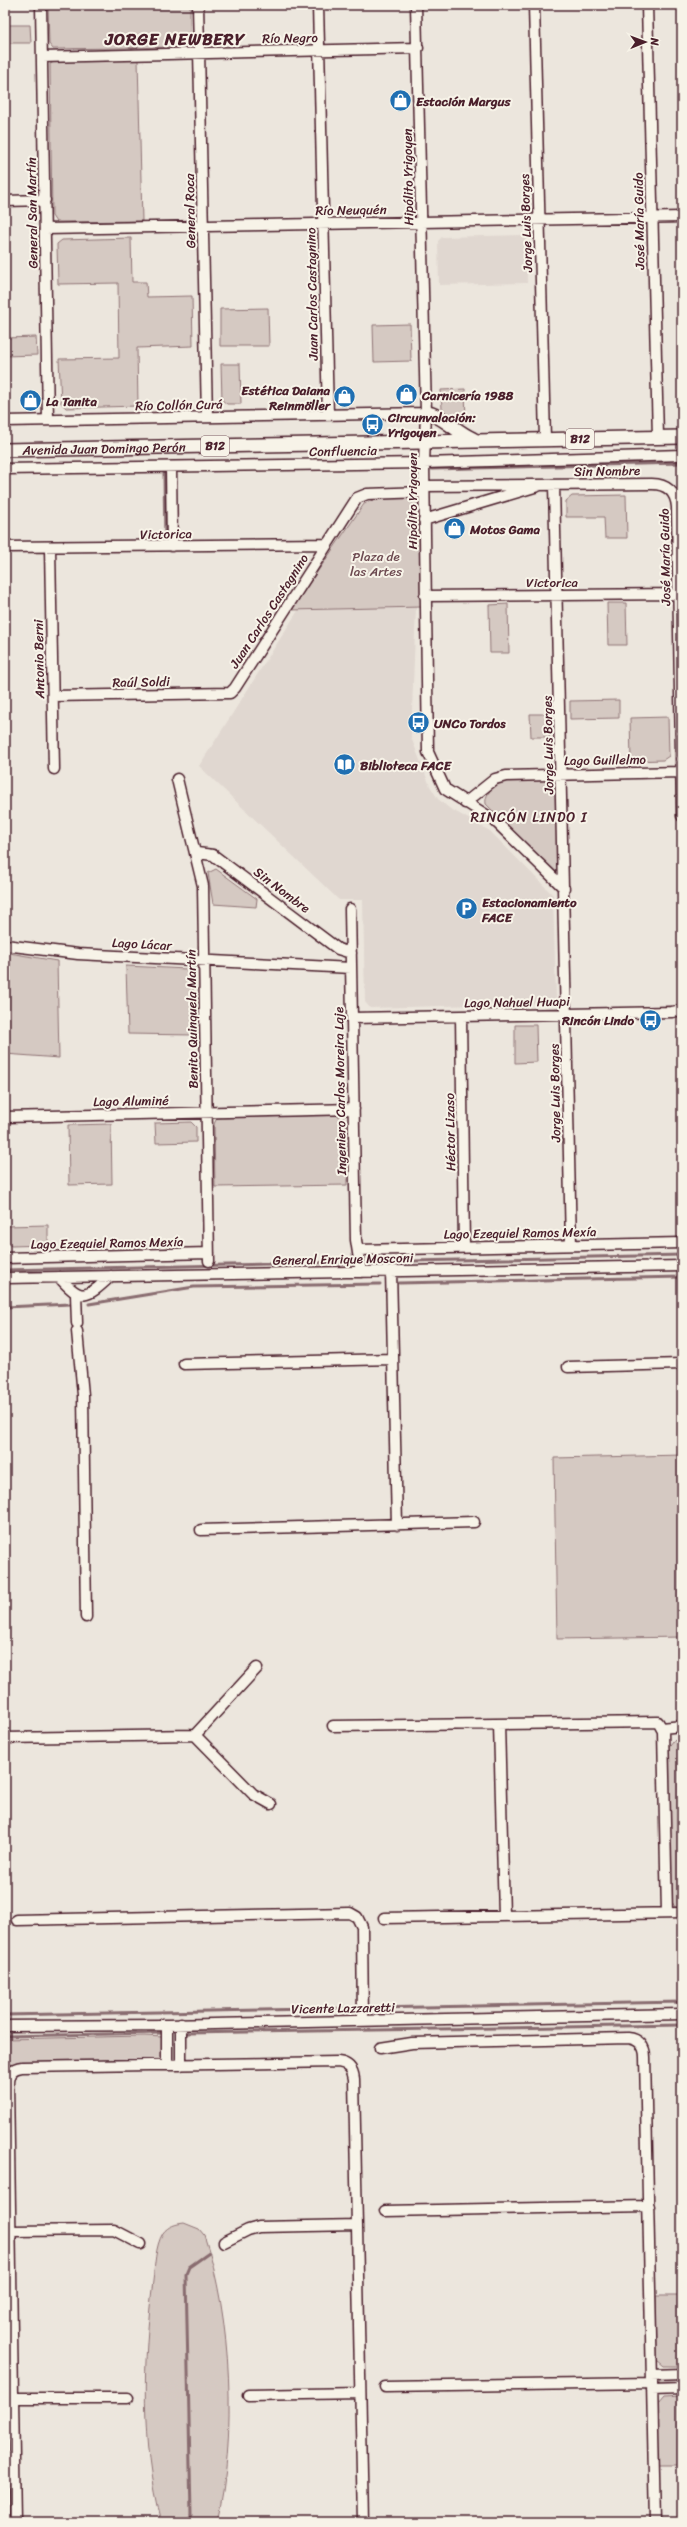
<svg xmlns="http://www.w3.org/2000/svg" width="687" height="2527" font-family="Sriracha,sans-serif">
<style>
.built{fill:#e0d7d0}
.green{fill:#d5c9c2;stroke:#907476}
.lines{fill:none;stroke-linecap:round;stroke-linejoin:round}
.stream{stroke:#896c6f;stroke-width:3}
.minor-casing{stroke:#4a1f2b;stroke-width:13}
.major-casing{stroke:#4a1f2b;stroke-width:16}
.minor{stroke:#f7f3e8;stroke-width:10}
.major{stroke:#f7f3e8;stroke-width:13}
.labels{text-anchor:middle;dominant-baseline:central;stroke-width:4;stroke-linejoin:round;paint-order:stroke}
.shield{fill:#f7f3e8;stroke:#7e5f64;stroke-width:1}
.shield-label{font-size:12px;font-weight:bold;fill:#4a1f2b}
.street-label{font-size:13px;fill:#4a1f2b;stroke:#f7f3e8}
.poi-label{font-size:13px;font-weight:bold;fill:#4a1f2b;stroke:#f7f3e8;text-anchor:start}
.park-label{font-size:13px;fill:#6d4a51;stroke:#f7f3e8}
.neighbourhood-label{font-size:14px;letter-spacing:1px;fill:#4a1f2b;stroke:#f7f3e8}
.district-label{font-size:17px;font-weight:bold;letter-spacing:1px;fill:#4a1f2b;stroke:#f7f3e8}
</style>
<rect width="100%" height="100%" fill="#ece6dd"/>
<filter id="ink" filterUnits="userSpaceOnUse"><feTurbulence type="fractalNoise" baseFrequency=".025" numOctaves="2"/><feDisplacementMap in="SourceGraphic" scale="8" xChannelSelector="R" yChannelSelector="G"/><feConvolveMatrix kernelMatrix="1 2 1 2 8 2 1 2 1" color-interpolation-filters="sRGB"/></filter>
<g filter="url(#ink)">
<path class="built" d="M521,235L526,239L527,283L439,285L438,241L442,237Z
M416,607L411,737L414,745L430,786L438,799L449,808L490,831L553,895L556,999L551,1003L370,1008L365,1002L363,900H339L199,766L299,609Z"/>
<path class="green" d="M48,5H190V40L188,46L182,47L53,49L49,44Z
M653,5H682V8L654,9Z
M5,25H30L31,43H5Z
M138,60L142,221L56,222L52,216L50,64L54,62Z
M131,238L132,282H146L147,297L192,296L193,346L137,348L138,406L66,408L61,403L59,359L119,358L118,283L58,284L57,244L62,240Z
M268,308L269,346H220V309Z
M410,324L411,361L374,362L373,325Z
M36,337L37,355L5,356V338Z
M221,364H240L241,404H227L222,400Z
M465,389L466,422L457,423L442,409L441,390Z
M626,495L627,538H605L604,517H566V501L572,496Z
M412,498L418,501L420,505L421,607L291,610L364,504L375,499Z
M607,603H626L627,645H608Z
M508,604L509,653H490L489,605Z
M619,700V718L570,719V701Z
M530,714H550V737H531Z
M668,717L669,756L663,760L631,761L630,718Z
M508,780H552L556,784L558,872L553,871L486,804C484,792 497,783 508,780Z
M216,869L257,899L256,907L213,904L208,873Z
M9,953L57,961L59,1058L5,1054V956Z
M126,966L187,969L193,974L194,1035L128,1034Z
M515,1025H536L537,1062L515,1063Z
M336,1115L343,1117L346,1123L347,1185L215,1187L214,1124L217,1118Z
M191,1122L196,1127V1142L156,1143L155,1123Z
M111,1124L112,1184L69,1185L68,1125Z
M48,1225V1245L11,1246L6,1242V1226Z
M682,1455V1637L557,1639L554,1458Z
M682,1739V1910L675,1907L671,1900L668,1748L673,1741Z
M144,2036L163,2037L162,2060L5,2064V2039Z
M184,2223L199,2229L204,2235C232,2317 237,2438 217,2522H161C140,2445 143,2360 153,2281C155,2267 155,2246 163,2233C168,2226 176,2224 184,2223Z
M656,2296H682V2366H664L657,2360Z
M682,2377V2385H661L659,2383L661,2379Z
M682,2397V2465H659L658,2405L664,2398Z"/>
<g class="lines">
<path class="stream" d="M432,469L682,463
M164,474L165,543
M367,1262L682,1255
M5,1270L354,1262
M399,1283L682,1277
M89,1304L194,1287L380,1284
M5,1307L71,1304
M371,2008L682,2002
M5,2015L359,2008
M187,2033L682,2025
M5,2036L162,2033
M5,2391L7,2522
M184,2522L191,2515L186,2274L189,2267L209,2253"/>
<defs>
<path id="minor" d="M41,5L48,420
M198,5L207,417
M318,5L328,415
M416,5L426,413L424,463L428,752L445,789L494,820L564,888
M534,5L545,439
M647,5L658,437
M42,57L418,48
M5,201L45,200
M45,229L682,217
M5,421L426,413
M171,467L172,546
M5,469L424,463L682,455
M554,485L571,1245
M424,486L652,484C667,484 676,493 677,507L682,816
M424,520L538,486
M5,547L327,544
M50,548L54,769
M425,596L679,594
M53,696L230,693L235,688L357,498L367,494L424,492
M177,779L203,886L209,1261
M465,803L495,779L506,776L681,772
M197,853L213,855L338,949L351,953
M350,909L356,1240L361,1272
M5,945L78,954L351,968
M461,1016L464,1247
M352,1018L672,1012L682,1010
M5,1117L354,1109
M358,1250L682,1243
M5,1258L209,1253
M391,1271L397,1525
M59,1277C82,1303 87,1298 111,1276
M5,1278L682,1266
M76,1294L77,1323
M77,1331L83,1395L86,1617
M184,1364L393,1359
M568,1367L682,1364
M201,1530L474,1522
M499,1724L504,1916
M333,1726L658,1722L663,1731L667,1913
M662,1728L682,1726
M195,1735L257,1668
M5,1738L195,1735L253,1794L271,1804
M384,1918L682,1913
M17,1920L350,1913L357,1917L362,1927L363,2021
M181,2024V2065
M5,2026L167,2025L682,2014
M380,2048L412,2043L628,2038C639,2039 645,2046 645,2057L655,2522
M167,2065V2025
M385,2211L649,2206
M10,2231L114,2230L141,2244
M224,2242L248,2230L259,2227L357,2225
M652,2375L682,2374
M385,2387L652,2383
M652,2390L682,2389
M248,2395L360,2393
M13,2398H128
M15,2522L8,2084C8,2074 12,2068 22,2067L338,2062C348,2063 353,2069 354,2079L363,2522"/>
<g id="major">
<path d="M426,413C440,413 457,433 473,439"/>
<path id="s1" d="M5,450L682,437"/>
</g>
</defs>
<use href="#minor" class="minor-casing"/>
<use href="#major" class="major-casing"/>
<use href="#minor" class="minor"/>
<use href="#major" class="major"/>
</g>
</g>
<defs>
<symbol id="shop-disc" viewBox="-11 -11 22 22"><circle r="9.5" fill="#1f6fb2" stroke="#f7f3e8"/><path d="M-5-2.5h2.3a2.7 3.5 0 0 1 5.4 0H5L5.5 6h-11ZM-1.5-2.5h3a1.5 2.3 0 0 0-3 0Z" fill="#fff"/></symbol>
<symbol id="bus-disc" viewBox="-11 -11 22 22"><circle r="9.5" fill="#1f6fb2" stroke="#f7f3e8"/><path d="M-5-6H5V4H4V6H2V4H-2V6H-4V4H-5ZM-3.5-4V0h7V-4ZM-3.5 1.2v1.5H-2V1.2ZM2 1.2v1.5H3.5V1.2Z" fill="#fff"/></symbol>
<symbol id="library-disc" viewBox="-11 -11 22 22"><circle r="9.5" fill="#1f6fb2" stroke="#f7f3e8"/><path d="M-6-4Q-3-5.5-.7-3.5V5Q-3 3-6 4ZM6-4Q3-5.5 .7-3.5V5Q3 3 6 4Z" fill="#fff"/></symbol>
<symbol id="parking-disc" viewBox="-11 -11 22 22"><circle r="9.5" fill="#1f6fb2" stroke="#f7f3e8"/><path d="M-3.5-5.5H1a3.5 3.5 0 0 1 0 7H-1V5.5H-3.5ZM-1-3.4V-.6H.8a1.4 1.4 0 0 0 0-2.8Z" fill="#fff"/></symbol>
</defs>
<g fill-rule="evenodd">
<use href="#shop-disc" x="388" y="88" width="25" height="25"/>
<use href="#shop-disc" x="394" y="382" width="25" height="25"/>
<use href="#shop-disc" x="332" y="384" width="25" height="25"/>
<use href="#shop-disc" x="18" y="388" width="25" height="25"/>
<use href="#bus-disc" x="360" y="412" width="25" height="25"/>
<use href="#shop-disc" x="442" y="516" width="25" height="25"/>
<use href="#bus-disc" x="406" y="710" width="25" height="25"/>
<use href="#library-disc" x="332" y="752" width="25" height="25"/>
<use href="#parking-disc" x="454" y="896" width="25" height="25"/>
<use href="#bus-disc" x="638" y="1008" width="25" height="25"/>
</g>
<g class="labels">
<g class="shield">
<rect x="566" y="429" width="28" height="20" rx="3"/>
<rect x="201" y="436" width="28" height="20" rx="3"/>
</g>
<g class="shield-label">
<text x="580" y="439">B12</text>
<text x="215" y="446">B12</text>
</g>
<g class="street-label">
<text transform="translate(290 38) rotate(-1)">Río Negro</text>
<text transform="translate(408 177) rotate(-91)">Hipólito Yrigoyen</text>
<text transform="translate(351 210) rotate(-1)">Río Neuquén</text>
<text transform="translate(190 211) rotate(-91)">General Roca</text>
<text transform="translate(32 213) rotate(-91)">General San Martín</text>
<text transform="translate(639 221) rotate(-91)">José María Guido</text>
<text transform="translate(526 223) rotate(-92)">Jorge Luis Borges</text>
<text transform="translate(312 294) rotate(-91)">Juan Carlos Castagnino</text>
<text transform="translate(179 405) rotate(-1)">Río Collón Curá</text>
<text stroke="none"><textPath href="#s1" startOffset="99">Avenida Juan Domingo Perón</textPath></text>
<text transform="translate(343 451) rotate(-1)">Confluencia</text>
<text transform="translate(607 471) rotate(-1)">Sin Nombre</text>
<text transform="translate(412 501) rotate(-90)">Hipólito Yrigoyen</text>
<text transform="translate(166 534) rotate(-1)">Victorica</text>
<text transform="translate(665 557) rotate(-91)">José María Guido</text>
<text x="552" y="582">Victorica</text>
<text transform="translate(269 611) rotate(-57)">Juan Carlos Castagnino</text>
<text transform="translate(39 659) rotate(-91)">Antonio Berni</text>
<text transform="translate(141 682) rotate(-1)">Raúl Soldi</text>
<text transform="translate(548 745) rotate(-91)">Jorge Luis Borges</text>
<text transform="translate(605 760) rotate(-1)">Lago Guillelmo</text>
<text transform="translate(282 890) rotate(37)">Sin Nombre</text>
<text transform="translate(142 944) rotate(3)">Lago Lácar</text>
<text transform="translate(517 1002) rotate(-1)">Lago Nahuel Huapi</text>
<text transform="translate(192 1019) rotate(-91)">Benito Quinquela Martín</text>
<text transform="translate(340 1091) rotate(-91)">Ingeniero Carlos Moreira Laje</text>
<text transform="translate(555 1093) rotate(-91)">Jorge Luis Borges</text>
<text transform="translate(131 1101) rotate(-1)">Lago Aluminé</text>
<text transform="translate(450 1132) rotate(-91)">Héctor Lizaso</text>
<text transform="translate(520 1233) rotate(-1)">Lago Ezequiel Ramos Mexía</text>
<text transform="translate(107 1243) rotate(-1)">Lago Ezequiel Ramos Mexía</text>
<text transform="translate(343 1259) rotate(-1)">General Enrique Mosconi</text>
<text transform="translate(343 2008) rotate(-1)">Vicente Lazzaretti</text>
</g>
<g class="poi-label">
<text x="416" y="101">Estación Margus</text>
<text x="330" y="390" text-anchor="end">Estética Daiana<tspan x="330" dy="15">Reinmöller</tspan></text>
<text x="422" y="395">Carnicería 1988</text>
<text x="46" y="401">La Tanita</text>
<text x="388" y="417">Circunvalación:<tspan x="388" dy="15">Yrigoyen</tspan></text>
<text x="470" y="529">Motos Gama</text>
<text x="434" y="723">UNCo Tordos</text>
<text x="360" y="765">Biblioteca FACE</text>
<text x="482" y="902">Estacionamiento<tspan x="482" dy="15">FACE</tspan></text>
<text x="634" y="1020" text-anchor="end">Rincón Lindo</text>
</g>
<g class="park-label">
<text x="376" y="556">Plaza de<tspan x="376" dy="15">las Artes</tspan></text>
</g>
<g class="neighbourhood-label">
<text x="529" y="817">RINCÓN LINDO I</text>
</g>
<g class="district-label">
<text x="175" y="39">JORGE NEWBERY</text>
</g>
</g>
<rect width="687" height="2527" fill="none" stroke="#f7f3e8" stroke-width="20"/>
<rect x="10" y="10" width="667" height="2507" fill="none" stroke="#4a1f2b" stroke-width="1.5" filter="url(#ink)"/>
<g transform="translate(645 42) rotate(89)" stroke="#f7f3e8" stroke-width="3" paint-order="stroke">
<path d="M0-3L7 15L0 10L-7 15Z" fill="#4a1f2b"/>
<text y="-6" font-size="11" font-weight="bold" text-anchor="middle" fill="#4a1f2b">N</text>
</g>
</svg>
